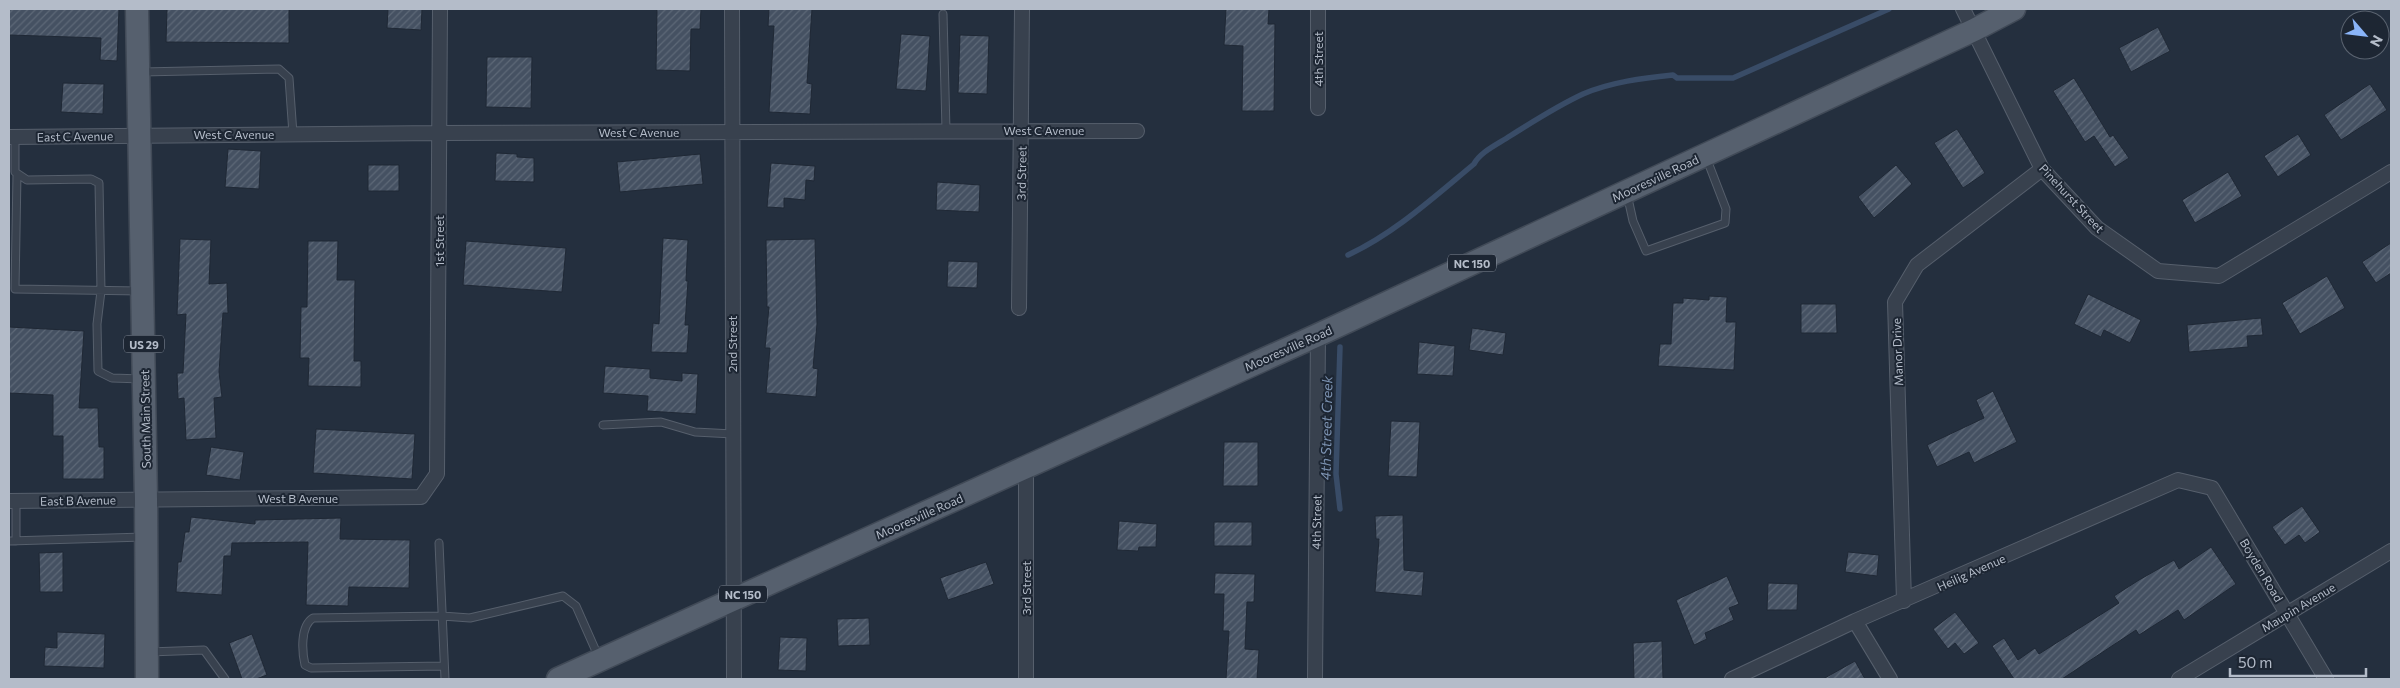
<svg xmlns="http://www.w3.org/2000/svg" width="2400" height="688" font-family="Commissioner,sans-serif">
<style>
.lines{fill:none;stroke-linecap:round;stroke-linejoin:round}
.stream{stroke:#394c67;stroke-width:5.5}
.building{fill:url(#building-hatch);stroke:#1f2835}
.service-casing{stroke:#565f6c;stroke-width:9}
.minor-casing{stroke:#565f6c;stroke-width:16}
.primary-casing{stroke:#414a57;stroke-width:25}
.service{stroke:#38414e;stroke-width:7}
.minor{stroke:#38414e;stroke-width:14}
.primary{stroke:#56606e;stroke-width:22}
.labels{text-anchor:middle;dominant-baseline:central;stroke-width:4;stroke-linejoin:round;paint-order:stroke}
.shield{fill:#1d2633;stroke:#878f9c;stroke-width:1}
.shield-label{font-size:11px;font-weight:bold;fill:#b4bcc9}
.street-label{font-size:12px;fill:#b4bcc9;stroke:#1d2633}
.water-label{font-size:14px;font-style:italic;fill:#7c92b1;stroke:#1d2633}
</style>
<defs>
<pattern id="building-hatch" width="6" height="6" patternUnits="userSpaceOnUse" patternTransform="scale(1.25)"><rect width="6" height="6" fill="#455162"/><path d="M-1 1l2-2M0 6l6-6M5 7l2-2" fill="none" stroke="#5d6877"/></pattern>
</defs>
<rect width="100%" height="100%" fill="#242f3e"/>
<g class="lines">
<path class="stream" d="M1348,255C1395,233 1434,197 1474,164C1480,152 1498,144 1510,136C1534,121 1557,106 1583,94C1611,82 1643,78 1673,75L1677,78H1733L1889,9
M1340,509L1336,474L1340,347"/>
</g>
<path class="building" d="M9,9H119L117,61L100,60L101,38L9,35Z
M167,9H289V43L166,42Z
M388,9H422L421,30L387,28Z
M657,9H701L700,29H691L690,71L656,70Z
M769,9H812L807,83L812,84L810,114L769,112L774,26H768Z
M1226,9H1269L1268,24H1275L1274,111H1242L1243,46L1224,45Z
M2158,27L2170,51L2131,72L2119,48Z
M901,34L930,36L926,91L896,89Z
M960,35L989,36L987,94L958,93Z
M487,57H532L531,108L486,107Z
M2074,78L2110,137L2113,135L2129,158L2115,167L2094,136L2085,142L2053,91Z
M63,83L104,84L103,114L61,112Z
M2370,84L2387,110L2341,140L2324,115Z
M1957,129L1985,173L1963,188L1934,143Z
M2298,134L2311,155L2278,177L2264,156Z
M228,149L261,151L259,189L225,187Z
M496,153L517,154V157L534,158V182L495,181Z
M700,154L703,184L620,192L617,162Z
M771,163L815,166L814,181L806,180L805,200L784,198V208L767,207Z
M368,165H399V191H368Z
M1896,165L1912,184L1874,218L1858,197Z
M2228,172L2242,196L2195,223L2182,200Z
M937,182L980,185L979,212L936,210Z
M663,238L688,240L686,281H688L685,325H689L687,353L651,352L653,323L659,324Z
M180,239L211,240L209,284L227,283L228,313H223L219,372L222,397L214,398L216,438L186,440L184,398L178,399L177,373H183L186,314L177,315Z
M815,239L817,324L813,368L818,369L816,397L766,393L770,348H765L769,307H767L766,240Z
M308,241H338L337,280H355L354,361H361V387L308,386L309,358H300L301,307H307Z
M466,241L566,248L562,292L463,285Z
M2391,243V273L2376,283L2362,262Z
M948,261L978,262L977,288L947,287Z
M2327,276L2345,308L2300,334L2282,303Z
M2088,294L2141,320L2130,343L2104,330L2101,337L2074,324Z
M1709,296L1727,297L1726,322H1736L1734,370L1658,366L1660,344H1671L1673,303H1683V298L1709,300Z
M1801,304H1836L1837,333H1801Z
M2261,318L2263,335L2247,336L2248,347L2189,352L2187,325Z
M9,327L84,331L79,408H98L99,447H104V479H63V436H53V395L9,393Z
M1472,328L1506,333L1503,355L1469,350Z
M1419,342L1455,346L1453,376L1417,374Z
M605,366L650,369V378L682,381V373L698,374L696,414L647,411L648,396L603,393Z
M1993,391L2017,442L1974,463L1969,452L1937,467L1927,445L1984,418L1976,400Z
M1391,421L1420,422L1417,477L1388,476Z
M316,429L415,434L412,479L313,473Z
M1224,442H1258V486H1223Z
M211,447L244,452L240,480L206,475Z
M2302,506L2320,532L2305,543L2299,535L2285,545L2272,527Z
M1403,515L1404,570L1424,572L1422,596L1375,592L1379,539H1376L1375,516Z
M191,517L255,524V520L341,518L340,539L410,540L409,588L349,587L348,606L306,605L308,542L232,543L231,556H224L222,595L176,592L178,562H181L185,532H189Z
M1119,521L1157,524L1156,547H1139L1138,551L1117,550Z
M1214,522H1252V546H1214Z
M2211,547L2236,584L2184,620L2178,610L2139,635L2136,630L2062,679H2014L1992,646L2004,638L2018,660L2035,648L2039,654L2119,603L2114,596L2139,580L2174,560L2179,569Z
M63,552V592H40L39,553Z
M1848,552L1879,555L1877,576L1845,572Z
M986,562L994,584L948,600L940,578Z
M1215,573L1255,574L1254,602H1247L1245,649L1259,650L1257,679H1226L1229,631H1223L1224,594H1214Z
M1727,576L1739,604L1729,608L1734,620L1705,633L1707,639L1694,645L1676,600Z
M1768,583L1798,584L1797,610H1767Z
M1955,612L1979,643L1964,654L1955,643L1948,649L1933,629Z
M869,618L870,645L838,646L837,619Z
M57,632L105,634L104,668L44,666L45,647L57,648Z
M252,634L267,675L256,679H242L229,643Z
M780,637L807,638L806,671L778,670Z
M1662,641L1663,679H1634L1633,643Z
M1855,661L1865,679H1823Z"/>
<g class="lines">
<defs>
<path id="service" d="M943,14L946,130
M142,72L279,69L289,78L293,134
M15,137V172L27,180L91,179L99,183L101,291L97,324L98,371L112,378L142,379
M17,174L15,289L140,291
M1627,194L1633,221L1646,251L1725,223L1726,209L1706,157
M603,425L661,422L695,432L733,434
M16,501V541
M9,541L144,537
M439,543L445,679
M149,652L204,650L225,679
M444,666L311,668L305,665C302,652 300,626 313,618L442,616L470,618L563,596L576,606L599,658"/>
<path id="minor" d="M732,9L734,679
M1963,9L2042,169L2097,228L2158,271L2219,276L2391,172
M1318,108V9
M9,137L440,133L1137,131
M1019,308L1022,9
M9,501L421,497L437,474L440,9
M1904,601L1895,302L1917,265L2042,169
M1855,621L1890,679
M1026,679V467
M1315,679L1318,335
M1732,679L1855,621L2178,480L2212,488L2326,679
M2179,679L2391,551"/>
<path id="primary" d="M137,9L146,499L147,679
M558,679L1318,335L1974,30L2014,9"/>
</defs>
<use href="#service" class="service-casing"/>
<use href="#minor" class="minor-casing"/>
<use href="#primary" class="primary-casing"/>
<use href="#service" class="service"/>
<use href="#minor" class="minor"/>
<use href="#primary" class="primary"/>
</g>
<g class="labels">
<g class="shield">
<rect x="1448" y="254.5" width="48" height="17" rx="4"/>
<rect x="124" y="335.5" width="40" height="17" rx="4"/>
<rect x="719" y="585.5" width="48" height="17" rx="4"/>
</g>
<g class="shield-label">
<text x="1472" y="263">NC 150</text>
<text x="144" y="344">US 29</text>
<text x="743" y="594">NC 150</text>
</g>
<g class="street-label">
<text transform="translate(1318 59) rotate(-90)">4th Street</text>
<text x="1044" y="130">West C Avenue</text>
<text x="639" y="132">West C Avenue</text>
<text x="234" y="134">West C Avenue</text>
<text transform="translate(75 136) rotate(-1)">East C Avenue</text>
<text transform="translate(1021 173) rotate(-89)">3rd Street</text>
<text transform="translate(1655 178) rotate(-25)">Mooresville Road</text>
<text transform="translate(2072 198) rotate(47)">Pinehurst Street</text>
<text transform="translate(439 241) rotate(-90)">1st Street</text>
<text transform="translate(732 344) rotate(-90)">2nd Street</text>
<text transform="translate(1288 348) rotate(-24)">Mooresville Road</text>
<text transform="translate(1897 352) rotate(-92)">Manor Drive</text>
<text transform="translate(145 419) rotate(-91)">South Main Street</text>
<text x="298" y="498">West B Avenue</text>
<text transform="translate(78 500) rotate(-1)">East B Avenue</text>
<text transform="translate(919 516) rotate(-24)">Mooresville Road</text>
<text transform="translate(1316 522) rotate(-89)">4th Street</text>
<text transform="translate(2262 570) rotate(59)">Boyden Road</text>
<text transform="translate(1971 572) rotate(-24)">Heilig Avenue</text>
<text transform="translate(1026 588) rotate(-90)">3rd Street</text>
<text transform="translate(2298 607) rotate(-31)">Maupin Avenue</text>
</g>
<g class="water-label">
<text transform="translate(1326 428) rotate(-89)">4th Street Creek</text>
</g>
</g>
<rect width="2400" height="688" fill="none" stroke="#b4bcc9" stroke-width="20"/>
<g transform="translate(2365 35) rotate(118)"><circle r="24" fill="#1d2633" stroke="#59626f"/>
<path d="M0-4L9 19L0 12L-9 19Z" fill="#8ab4f8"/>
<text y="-8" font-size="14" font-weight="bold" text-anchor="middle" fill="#b4bcc9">N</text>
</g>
<path d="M2230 668v8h136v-8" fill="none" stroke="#b4bcc9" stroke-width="2.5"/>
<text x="2238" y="668" font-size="15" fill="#b4bcc9" stroke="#1d2633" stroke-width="4" paint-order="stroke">50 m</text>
</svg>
